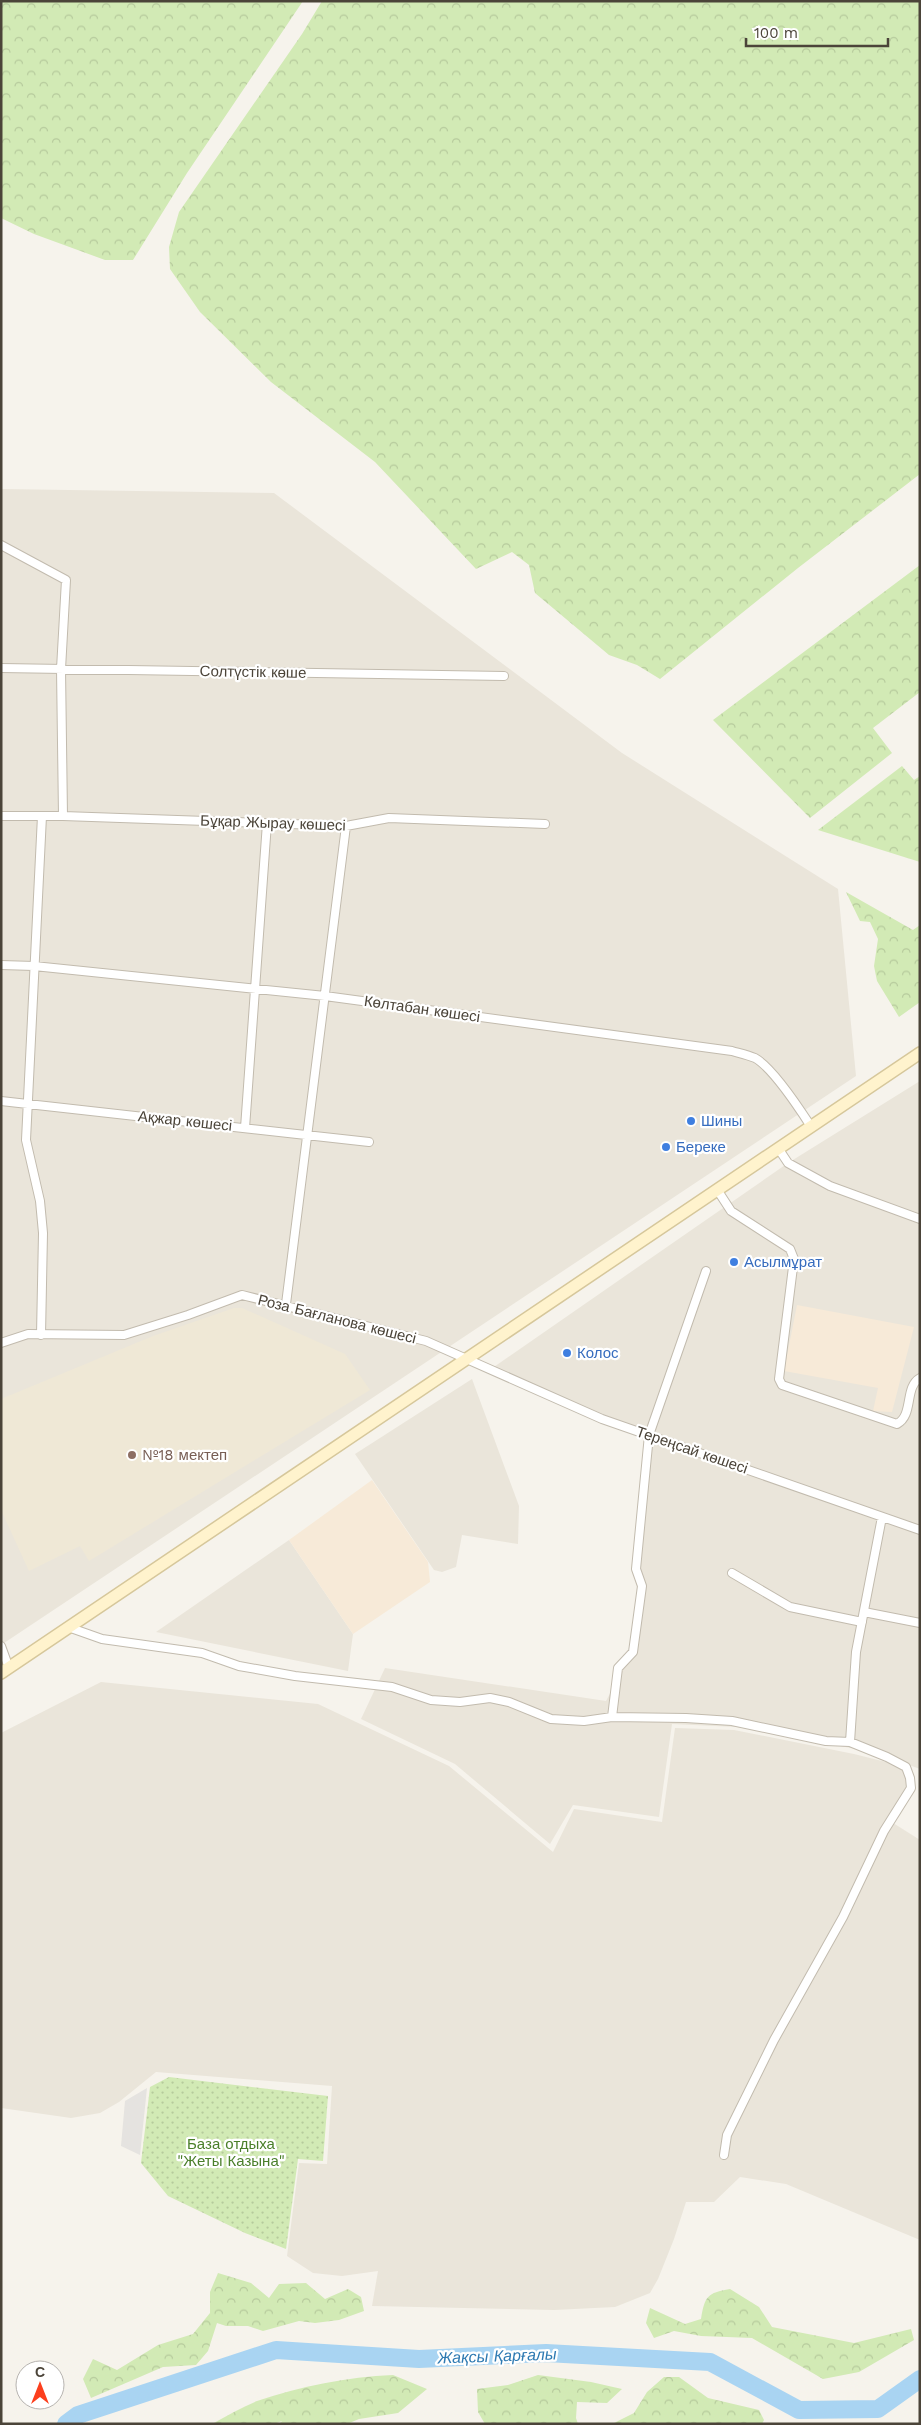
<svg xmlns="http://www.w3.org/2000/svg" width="921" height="2425" font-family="'Work Sans',sans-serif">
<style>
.residential{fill:#eae5da}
.commercial{fill:#f7ead8}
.education{fill:#efe8d6}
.forest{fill:url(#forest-crowns)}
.park{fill:url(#park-dots)}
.parking{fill:#e5e3e0}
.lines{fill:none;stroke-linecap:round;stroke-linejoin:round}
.river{stroke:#a9d4f2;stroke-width:18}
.minor-casing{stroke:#c2bbae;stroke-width:10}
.secondary-casing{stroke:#d6c79b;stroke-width:14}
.minor{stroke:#fff;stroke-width:8}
.secondary{stroke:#fff3cd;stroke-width:11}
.shop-dot{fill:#3f7fe0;stroke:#fff;stroke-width:2}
.education-dot{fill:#8d6e63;stroke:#fff;stroke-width:2}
.labels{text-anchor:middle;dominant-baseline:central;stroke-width:4.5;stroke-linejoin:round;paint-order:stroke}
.street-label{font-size:15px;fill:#4b4439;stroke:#fff}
.shop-label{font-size:15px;fill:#366cbe;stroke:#fff;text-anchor:start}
.education-label{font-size:15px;fill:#785e54;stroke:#fff;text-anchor:start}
.park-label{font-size:15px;fill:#4a7f2a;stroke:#fff}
.water-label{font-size:16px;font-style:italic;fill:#2e7ab2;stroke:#fff}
</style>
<defs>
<pattern id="forest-crowns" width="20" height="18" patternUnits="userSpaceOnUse" patternTransform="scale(1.25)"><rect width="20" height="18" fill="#d2eab5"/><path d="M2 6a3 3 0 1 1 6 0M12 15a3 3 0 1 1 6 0" fill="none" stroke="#b6ca9c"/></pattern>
<pattern id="park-dots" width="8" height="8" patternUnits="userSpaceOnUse" patternTransform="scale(1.25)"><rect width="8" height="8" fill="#d2eab5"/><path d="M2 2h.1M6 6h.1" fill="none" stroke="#b6ca9c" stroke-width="1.8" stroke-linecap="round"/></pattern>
</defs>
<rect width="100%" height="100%" fill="#f6f3ec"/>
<path class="residential" d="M1,489L274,493L622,753L838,889L856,1076L1,1645Z
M920,1081V1769L887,1757L856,1749L737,1727L672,1724L659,1817L573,1805L550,1844L455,1764L361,1719L385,1668L606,1701L633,1651L642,1586L637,1574L649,1435L491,1369L788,1163Z
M472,1379L519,1506L518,1544L462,1535L456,1567L442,1572L434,1570L355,1454Z
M289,1540L353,1634L348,1671L156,1632Z
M101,1682L318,1704L449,1766L553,1852L574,1809L662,1822L675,1728L734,1730L854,1754L906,1767L911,1788L890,1821L920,1840V2240L786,2184L740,2177L714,2202H686L674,2239L658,2279L650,2293L615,2307L554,2310L372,2306L378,2271L342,2276L313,2273L287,2256L299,2163L327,2164L332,2086L156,2072L119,2102L100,2113L71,2118L1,2108V1733Z"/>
<path class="commercial" d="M797,1305L914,1327L892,1412L873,1411L878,1388L784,1371Z
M372,1480L428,1562L430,1582L353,1634L289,1540Z"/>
<path class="education" d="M234,1308H242L345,1354L370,1390L89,1561L80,1546L29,1571L1,1510V1399L153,1336Z"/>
<path class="forest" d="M1,1H303L187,173L133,260H105L34,234L1,218Z
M322,1H920V474L798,568L660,679L637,665L609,655L535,593L529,565L512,552L476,569L375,462L271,382L200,312L170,269L169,247L179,212L302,34Z
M920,565V692L873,728L892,753L810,818L713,720Z
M902,766L914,780L920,776V862L818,830Z
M846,892L913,930L920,925V1002L899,1017L877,981L874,966L878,939L870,922L860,921Z
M218,2273L251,2283L269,2298L279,2284L306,2283L325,2299L348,2289L361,2297L364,2311L339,2320L315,2323L299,2321L263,2331L248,2326H226L217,2323L208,2351L196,2365L163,2367L91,2398L83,2379L93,2359L117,2370L158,2345L193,2334L210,2313V2292Z
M730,2289L759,2307L772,2327L854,2343L911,2329L914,2340L859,2372L823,2379L752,2338L701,2336L674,2331L654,2338L646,2323L650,2308L685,2324L701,2319C705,2296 707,2293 730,2289Z
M393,2375L427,2389L398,2413L359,2419L347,2424H279L282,2421L274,2424H212C227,2416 242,2407 257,2401C301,2386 347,2377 393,2375Z
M538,2375L591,2382L622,2389L607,2403L577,2402L576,2418L578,2424H485L478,2412L477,2389L508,2385Z
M664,2377H679L708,2398L759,2410L764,2420L762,2424H612L634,2413L647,2392Z"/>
<path class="park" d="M169,2077L328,2096L323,2161L298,2159L286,2249L245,2233L168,2196L141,2163L150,2087Z"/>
<path class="parking" d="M147,2088L140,2155L121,2146L125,2101Z"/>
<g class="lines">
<path class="river" d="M66,2424L78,2415L276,2350L419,2359L546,2353L710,2362L799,2410L878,2409L920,2379"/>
<defs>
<path id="minor" d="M1,545L66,580L61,669L63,816
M1,668L504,676
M1,816H63L346,826L389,818L545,824
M1,965L34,966L325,996L732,1051C739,1053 748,1055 755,1058C773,1068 799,1108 810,1125
M1,1101L369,1142
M245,1128L267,823
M778,1148L788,1163L830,1186L920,1219
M718,1191L731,1211L790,1249L794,1259L779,1379L782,1385L897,1424C914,1415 904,1387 920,1378
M286,1304L346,826
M41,1335L43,1233L40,1201L26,1140L42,816
M1,1343L28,1334L124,1335L188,1315L242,1295L426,1341L602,1419L920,1530
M732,1573L790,1607L862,1622
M864,1612L920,1623
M68,1627L102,1639L202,1653L239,1666L295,1676L392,1687L431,1700L460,1702L490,1698L509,1702L551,1719L584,1721L612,1717L618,1668L633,1652L642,1586L636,1569L649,1435L706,1271
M1,1646L9,1668
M612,1717L686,1718L732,1721L826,1741L850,1742L887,1757L906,1767L910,1778L911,1788L884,1831L843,1917L774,2040L727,2135L724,2155
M850,1742L856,1652L882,1517"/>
<path id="secondary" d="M1,1673L920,1053"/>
</defs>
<use href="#minor" class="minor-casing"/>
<use href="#secondary" class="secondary-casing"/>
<use href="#minor" class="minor"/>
<use href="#secondary" class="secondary"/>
</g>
<g class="shop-dot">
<circle cx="691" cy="1121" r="5"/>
<circle cx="666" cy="1147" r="5"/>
<circle cx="734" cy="1262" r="5"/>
<circle cx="567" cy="1353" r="5"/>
</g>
<circle class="education-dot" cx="132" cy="1455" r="5"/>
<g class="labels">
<g class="street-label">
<text transform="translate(253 672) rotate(1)">Солтүстік көше</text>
<text transform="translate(273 823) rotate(2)">Бұқар Жырау көшесі</text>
<text transform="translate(422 1009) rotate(8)">Көлтабан көшесі</text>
<text transform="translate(185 1121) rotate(6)">Ақжар көшесі</text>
<text transform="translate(337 1319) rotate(14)">Роза Бағланова көшесі</text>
<text transform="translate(692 1450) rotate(19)">Тереңсай көшесі</text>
</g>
<g class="shop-label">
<text x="701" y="1121">Шины</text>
<text x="676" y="1147">Береке</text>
<text x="744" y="1262">Асылмұрат</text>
<text x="577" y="1353">Колос</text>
</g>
<g class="education-label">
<text x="142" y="1455">№18 мектеп</text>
</g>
<g class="park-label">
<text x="231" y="2144">База отдыха<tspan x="231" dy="17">"Жеты Казына"</tspan></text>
</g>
<g class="water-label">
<text transform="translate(497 2356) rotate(-2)">Жақсы Қарғалы</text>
</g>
</g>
<rect width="921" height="2425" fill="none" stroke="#4b4439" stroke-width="5"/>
<g transform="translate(40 2385)"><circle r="24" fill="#ffffff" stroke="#b7b4b0"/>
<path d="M0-4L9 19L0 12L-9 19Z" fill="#fc3f1d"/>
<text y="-8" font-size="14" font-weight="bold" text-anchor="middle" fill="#4b4439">С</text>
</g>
<path d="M746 38v8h142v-8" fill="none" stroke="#4b4439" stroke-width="2.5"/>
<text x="754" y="38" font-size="15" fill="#4b4439" stroke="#ffffff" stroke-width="4" paint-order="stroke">100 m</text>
</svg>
